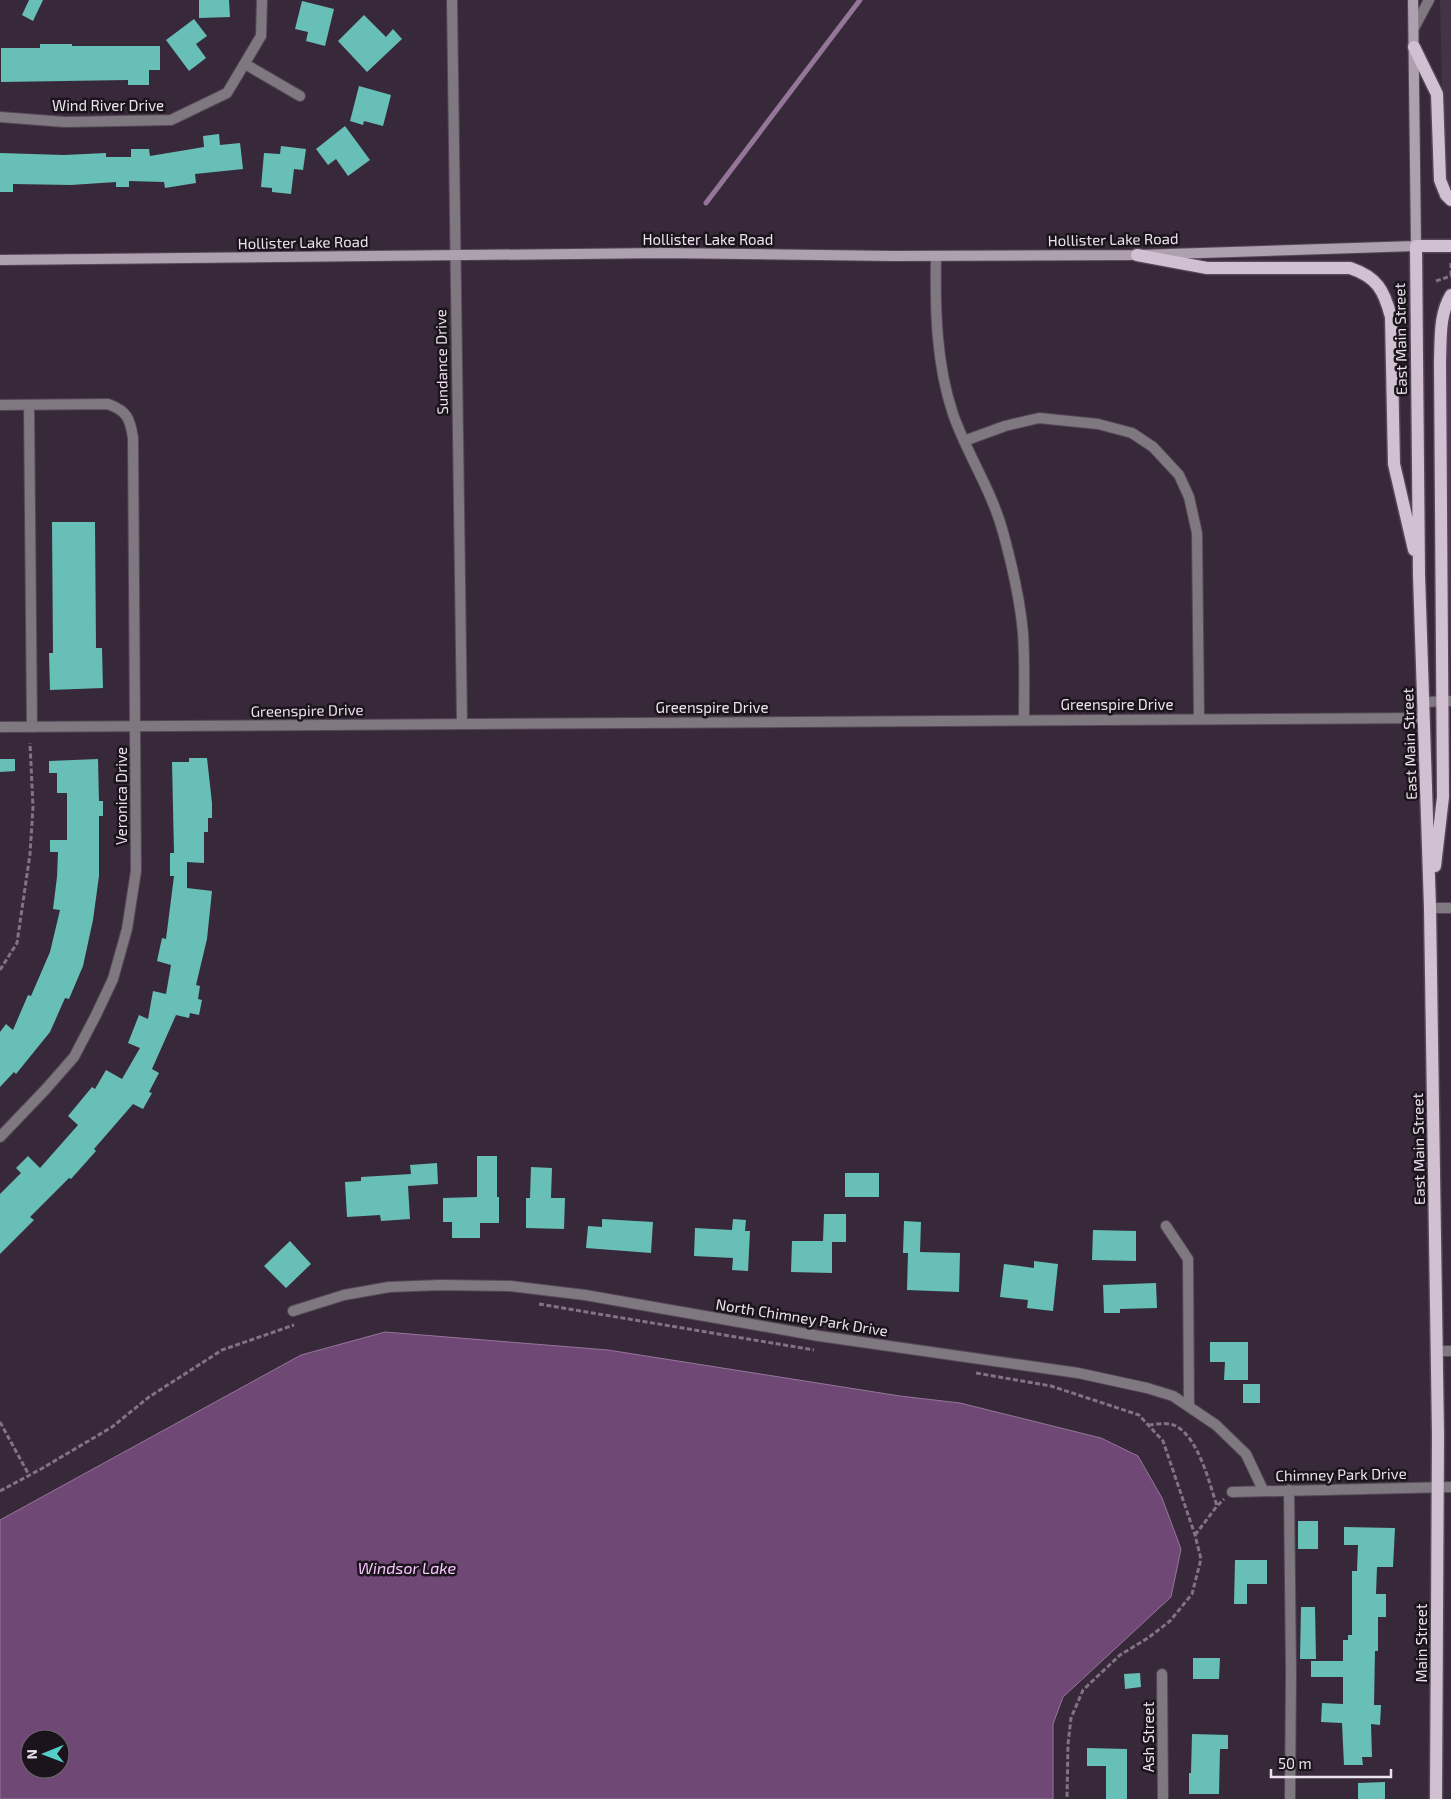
<svg xmlns="http://www.w3.org/2000/svg" width="1451" height="1799" font-family="'Exo 2',sans-serif">
<style>
.built{fill:#443247}
.green{fill:#523756}
.water{fill:#704876;stroke:#95769a;fill-rule:evenodd}
.lines{fill:none;stroke-linecap:round;stroke-linejoin:round}
.stream{stroke:#95769a;stroke-width:5}
.building{fill:#67bfb8}
.lane-casing{stroke:#554757;stroke-width:12}
.street-casing{stroke:#554757;stroke-width:12}
.secondary-casing{stroke:#554757;stroke-width:12}
.primary-casing{stroke:#554757;stroke-width:15}
.path{stroke:#807382;stroke-width:3;stroke-dasharray:5 2.5;stroke-linecap:butt}
.lane{stroke:#7f7880;stroke-width:10}
.street{stroke:#7f7880;stroke-width:10}
.secondary{stroke:#ada0af;stroke-width:10}
.primary{stroke:#d0c0d2;stroke-width:12}
.labels{text-anchor:middle;dominant-baseline:central;stroke-width:5;stroke-linejoin:round;paint-order:stroke}
.street-label{font-size:15px;fill:#ece2ee;stroke:#1b141c}
.water-label{font-size:16px;font-style:italic;fill:#f6c5fd;stroke:#1b141c}
</style>
<rect width="100%" height="100%" fill="#38293a"/>
<path class="built" d="M1440,0H1451V194L1444,176Z"/>
<path class="green" d="M1451,312V706L1446,369V327Z"/>
<path class="water" d="M385,1332L608,1350L900,1396L960,1403L1101,1438L1138,1456L1162,1498L1181,1549L1171,1597L1063,1697L1053,1724V1799H0V1520L301,1355ZM30,1739H60V1769H30Z"/>
<g class="lines">
<path class="stream" d="M706,203L860,0"/>
</g>
<path class="building" d="M29,0H43L33,21L22,15Z
M199,0H229L230,17L199,18Z
M302,1L334,9L325,46L306,41L308,32L295,29Z
M364,15L386,37L393,29L402,39L367,72L338,41Z
M194,19L207,36L196,44L206,58L189,71L166,40Z
M40,44H72V46H160V70H149V85H128V80L1,82V48H40Z
M359,86L391,95L383,126L364,121L363,125L350,121Z
M345,126L370,160L348,176L336,159L328,165L316,149Z
M219,134L220,145L240,143L243,169L195,174L196,183L165,188L164,182L129,181V187H116V182L71,185L13,184V192H0V153L64,155L106,153V157H131V149H149L150,156L204,147L203,136Z
M281,146L306,149L303,170L294,169L291,194L272,192V188L261,187L264,153L280,154Z
M52,522H95L96,648H102L103,688L50,690L49,653H53Z
M189,758H207L212,803V818H208V832H204V863L187,862V888L212,891L207,939L196,985L200,986L198,999L202,1000L199,1015L190,1013L189,1018L176,1015L152,1069L159,1073L149,1092L152,1093L143,1109L133,1104L94,1149L96,1151L71,1179L69,1178L30,1217L34,1220L0,1254V1194L21,1173L16,1168L28,1156L40,1168L78,1125L68,1116L92,1087L95,1089L106,1070L122,1079L140,1048L128,1043L139,1015L148,1019L153,991L166,994L171,965L157,961L162,938L166,939L174,876H170V853H174L172,762H189Z
M0,759H15V771L0,772Z
M98,759L99,801H103V816H99V876L93,920L83,966L69,999L65,998L50,1032L16,1074L14,1072L0,1087V1032L6,1024L13,1030L28,995L31,996L50,952L60,910L53,909L57,877L58,852H50V840H67V793H57V773H49V761Z
M477,1156H497V1197H499V1223H480V1238H452V1222H443V1198L477,1197Z
M437,1163L438,1184L408,1186L410,1219L381,1221L380,1215L347,1217L345,1182L361,1181V1177L411,1174L410,1165Z
M531,1167L552,1168L551,1198H565L564,1229L526,1228V1198H530Z
M845,1173H879V1197H845Z
M824,1214H846V1242H832V1273L791,1272L792,1241H823Z
M602,1219L653,1222L651,1253L586,1248L588,1226L602,1227Z
M733,1219L746,1220L745,1231H750L748,1271L732,1270L733,1258L694,1256L695,1228L732,1230Z
M904,1221L921,1222L920,1252L960,1253L959,1292L907,1290L908,1253H903Z
M1093,1230L1136,1231V1261L1092,1260Z
M290,1241L311,1264L286,1288L264,1266Z
M1034,1261L1058,1264L1053,1311L1027,1308L1028,1300L1000,1297L1004,1264L1034,1268Z
M1156,1283L1157,1308L1120,1309V1313H1104L1103,1285Z
M1210,1342H1248V1380H1224L1225,1362H1210Z
M1243,1384H1260V1403H1243Z
M1298,1521H1318V1549H1298Z
M1344,1527L1395,1528L1393,1567H1377L1376,1594H1386V1617H1378V1651H1375L1374,1705H1381L1380,1725L1371,1724L1372,1757H1362L1363,1765H1344L1342,1723L1321,1722L1322,1703L1343,1704V1677H1311V1661H1343V1640H1348V1635H1352V1571H1357L1358,1545H1344Z
M1235,1560H1267V1584H1247V1604H1234Z
M1301,1607H1315L1316,1659H1300Z
M1193,1658H1220L1219,1679H1193Z
M1140,1673L1141,1687L1125,1689L1124,1674Z
M1192,1734L1228,1735V1749H1220L1219,1794H1189V1773H1191Z
M1087,1748L1127,1749V1799H1106V1766H1087Z
M1385,1782V1799H1358V1783Z"/>
<g class="lines">
<defs>
<path id="lane" d="M1414,28L1429,0
M29,405L32,727
M1424,702L1451,701
M1430,908H1451
M1166,1226L1188,1259L1189,1406
M1437,1351H1451
M1289,1490L1291,1672L1290,1799"/>
<path id="street" d="M452,0L462,723
M245,64L300,96
M0,117L65,122L171,120L227,93L261,36L262,0
M936,256C935,309 936,363 953,414C967,454 992,491 1003,532C1012,565 1020,599 1023,633C1025,662 1024,691 1024,720
M0,405L108,404C127,411 130,418 133,438L136,871L127,929L113,979L96,1015L74,1057L45,1090L0,1137
M964,441L1005,426L1039,418L1098,424L1132,433L1153,447L1179,475L1189,497L1197,533L1199,719
M0,727L1424,718
M293,1311L344,1295L389,1287L441,1285L510,1286L585,1295L819,1336L1078,1373L1147,1388L1173,1396L1216,1425L1246,1454L1263,1490
M1232,1492L1451,1487
M1162,1674L1163,1799"/>
<path id="secondary" d="M0,260L664,253L894,256L1137,255L1416,246L1413,0"/>
<path id="primary" d="M1414,47L1437,94L1440,180L1446,195L1451,200
M1137,255L1207,268H1350C1377,277 1384,290 1391,317L1394,464L1414,550
M1435,866L1443,797L1440,361C1441,338 1439,315 1451,295
M1436,1799L1438,1435L1430,908L1419,575L1416,246H1451"/>
</defs>
<use href="#lane" class="lane-casing"/>
<use href="#street" class="street-casing"/>
<use href="#secondary" class="secondary-casing"/>
<use href="#primary" class="primary-casing"/>
<path class="path" d="M1451,263V276
M1436,281L1451,276
M0,970L17,943L30,854L33,807L30,743
M539,1304L814,1350
M976,1373L1051,1386L1139,1415L1163,1441L1195,1535L1201,1559L1192,1594L1170,1621L1148,1638L1120,1655L1083,1690L1071,1718L1068,1744L1067,1799
M0,1422L29,1475
M1149,1425C1157,1424 1168,1422 1176,1426C1199,1439 1209,1482 1217,1506
M0,1491L41,1469L112,1427L149,1397L222,1350L294,1325
M1195,1535L1217,1506L1224,1499"/>
<use href="#lane" class="lane"/>
<use href="#street" class="street"/>
<use href="#secondary" class="secondary"/>
<use href="#primary" class="primary"/>
</g>
<g class="labels">
<g class="street-label">
<text x="108" y="105">Wind River Drive</text>
<text x="708" y="239">Hollister Lake Road</text>
<text transform="translate(1113 239) rotate(-1)">Hollister Lake Road</text>
<text transform="translate(303 242) rotate(-1)">Hollister Lake Road</text>
<text transform="translate(1400 339) rotate(-91)">East Main Street</text>
<text transform="translate(441 362) rotate(-91)">Sundance Drive</text>
<text x="1117" y="704">Greenspire Drive</text>
<text x="712" y="707">Greenspire Drive</text>
<text transform="translate(307 710) rotate(-1)">Greenspire Drive</text>
<text transform="translate(1409 744) rotate(-92)">East Main Street</text>
<text transform="translate(121 796) rotate(-90)">Veronica Drive</text>
<text transform="translate(1418 1149) rotate(-91)">East Main Street</text>
<text transform="translate(802 1317) rotate(9)">North Chimney Park Drive</text>
<text transform="translate(1341 1474) rotate(-1)">Chimney Park Drive</text>
<text transform="translate(1421 1643) rotate(-90)">Main Street</text>
<text transform="translate(1148 1737) rotate(-90)">Ash Street</text>
</g>
<g class="water-label">
<text x="407" y="1567">Windsor Lake</text>
</g>
</g>
<g transform="translate(45 1754) rotate(269)"><circle r="24" fill="#1b141c" stroke="#6f6670"/>
<path d="M0-4L9 19L0 12L-9 19Z" fill="#55cec5"/>
<text y="-8" font-size="14" font-weight="bold" text-anchor="middle" fill="#ece2ee">N</text>
</g>
<path d="M1271 1769v8h120v-8" fill="none" stroke="#ece2ee" stroke-width="2.5"/>
<text x="1278" y="1769" font-size="15" fill="#ece2ee" stroke="#1b141c" stroke-width="4" paint-order="stroke">50 m</text>
</svg>
